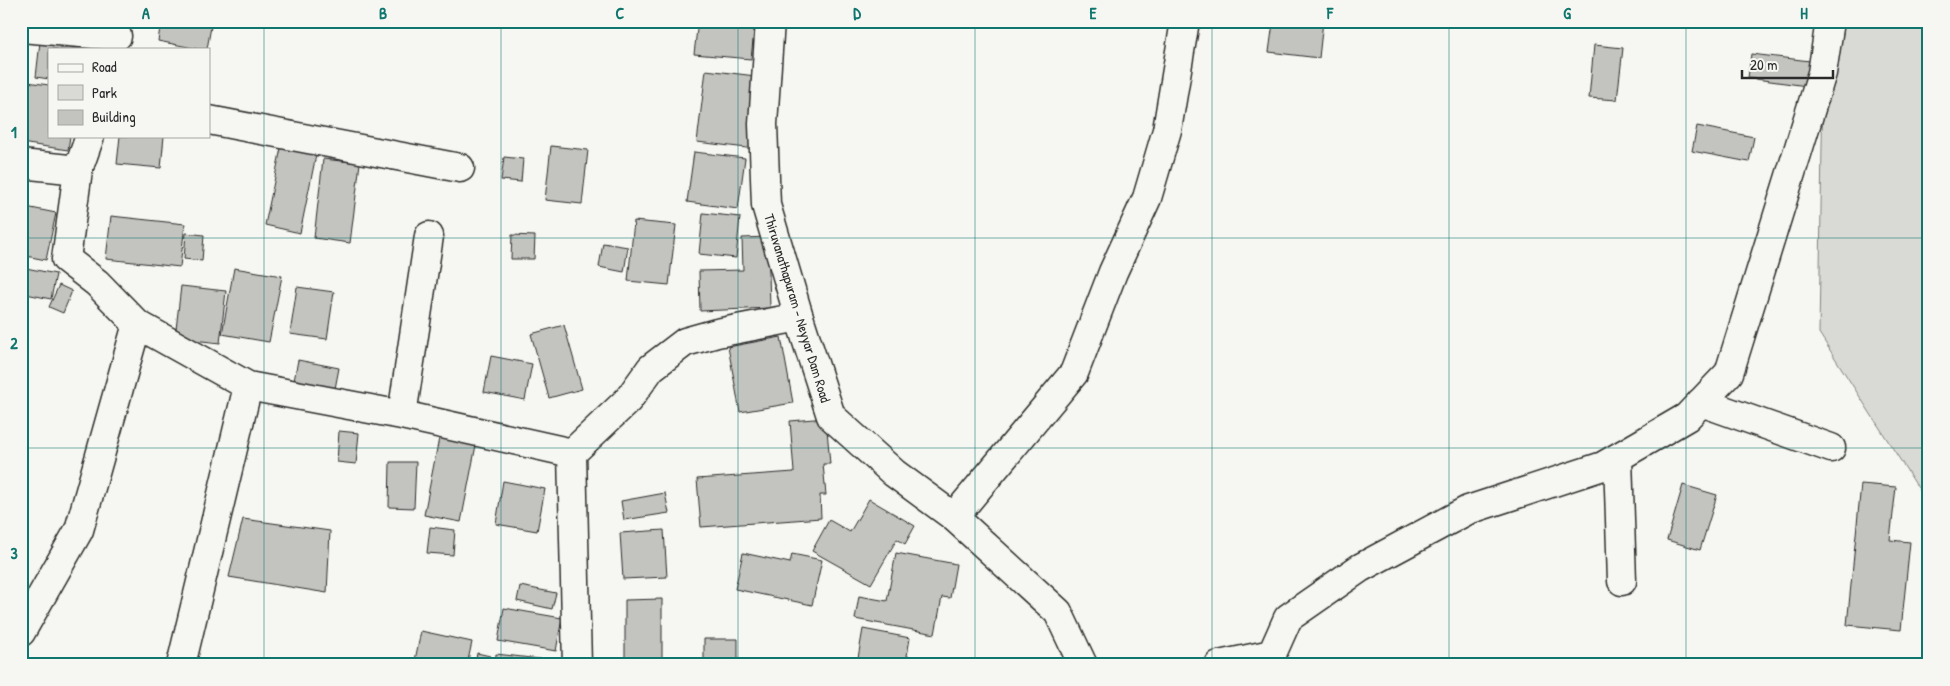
<svg xmlns="http://www.w3.org/2000/svg" width="1950" height="686" font-family="'Patrick Hand',sans-serif">
<style>
.green{fill:#d9d9d5;stroke:#828280}
.building{fill:#c3c3c0;stroke:#2b2b2b}
.lines{fill:none;stroke-linecap:round;stroke-linejoin:round}
.minor-casing{stroke:#2b2b2b;stroke-width:31}
.major-casing{stroke:#2b2b2b;stroke-width:31}
.minor{stroke:#f6f6f2;stroke-width:28}
.major{stroke:#f6f6f2;stroke-width:28}
.grid{fill:none;stroke:#0f766e;stroke-width:1;stroke-opacity:0.55}
.labels{text-anchor:middle;dominant-baseline:central;stroke-width:4.5;stroke-linejoin:round;paint-order:stroke}
.street-label{font-size:14px;fill:#2b2b2b;stroke:#f6f6f2}
.neatline{fill:none;stroke:#0f766e;stroke-width:2}
.grid-label{font-size:16px;text-anchor:middle;font-weight:bold;fill:#0f766e}
</style>
<rect width="100%" height="100%" fill="#f6f6f2"/>
<filter id="ink" filterUnits="userSpaceOnUse"><feTurbulence type="fractalNoise" baseFrequency=".02" numOctaves="2"/><feDisplacementMap in="SourceGraphic" scale="10" xChannelSelector="R" yChannelSelector="G"/><feConvolveMatrix kernelMatrix="1 2 1 2 8 2 1 2 1" color-interpolation-filters="sRGB"/></filter>
<g filter="url(#ink)">
<path class="green" d="M1824,21H1929V505L1819,333Z"/>
<path class="building" d="M161,21H212L207,49H198L158,41Z
M698,21H755L751,59L694,54Z
M1260,21H1323L1319,58L1269,52L1273,23Z
M41,33L88,39L86,49H49V79L36,77Z
M1594,45L1623,48L1617,100L1589,98Z
M1751,54L1810,61L1807,86L1748,78Z
M706,70L764,77L755,149L697,142Z
M27,82L49,85V136H70L68,150L21,143V119Z
M1697,126L1754,137L1749,162L1692,151Z
M120,136H164L161,168L117,164Z
M551,146L588,150L582,204L545,200Z
M281,148L316,155L300,233L265,225Z
M694,152L745,158L738,209L687,202Z
M504,157L523,159L521,182L501,180Z
M323,159L360,163L350,243L314,238Z
M21,206L56,213L46,260L21,255Z
M703,213L740,217L736,258L699,254Z
M111,216L185,224L180,267L106,259Z
M634,221L676,225L669,285L628,281Z
M186,233L204,235L202,261L184,259Z
M512,235L535,236L534,259H511Z
M768,237L770,308L700,311L699,271L743,270L742,238Z
M603,243L628,247L624,272L599,267Z
M21,267L56,274L51,299L21,293Z
M234,268L282,276L269,342L222,334Z
M59,285L72,291L63,313L49,307Z
M181,286L226,291L220,343L175,338Z
M297,287L334,292L327,339L290,334Z
M564,325L582,389L549,398L531,334Z
M781,337L793,403L740,412L728,347Z
M491,356L532,364L525,400L484,392Z
M298,360L339,368L334,394L293,386Z
M826,418L830,464H823L826,495H820L821,518L701,527L697,479L794,472L790,421Z
M339,431L359,433L356,464L337,462Z
M440,433L477,440L461,522L424,515Z
M390,462H416L414,508L389,507Z
M503,481L545,489L537,531L496,524Z
M1861,484L1896,487L1890,540L1910,542L1901,630L1847,625Z
M1683,485L1717,495L1700,550L1667,540Z
M665,493L669,513L624,520L621,501Z
M869,499L915,526L905,544L897,539L871,584L812,551L829,520L850,532Z
M243,519L330,531L327,593L229,577Z
M430,527L455,530L453,555L427,553Z
M664,530L667,577L623,579L620,533Z
M743,553L790,563L792,554L822,560L812,605L735,589Z
M896,553L956,564L950,598L942,597L935,634L855,619L859,596L887,601Z
M520,586L556,593L552,609L517,601Z
M662,599V665H625V600Z
M504,608L562,618L556,651L498,641Z
M863,629L910,638L907,656L925,660L924,665H863L864,659L858,658Z
M421,631L472,642L467,665H414Z
M704,639H738V665H704Z
M477,653L490,656L488,665H475Z
M496,654L557,661V665H495Z"/>
<g class="lines">
<defs>
<path id="minor" d="M21,28L117,36
M209,120L460,168
M90,136L78,170L66,259L97,283L137,324L248,386L402,415L572,453L577,665
M21,164L78,170
M1701,402L1831,448
M402,415L429,236
M572,453L628,400L651,368L685,342L717,333L799,317
M1618,458L1622,581
M954,517L1074,373L1113,272L1147,198L1167,130L1185,21
M21,632L79,530L137,324
M181,665L248,386
M1219,665L1272,654
M1273,665L1272,654L1288,618L1360,568L1468,510L1603,466L1687,417L1729,373L1822,73L1830,21"/>
<path id="major" d="M770,21L763,124L766,205L799,317L831,416L894,473L954,517L1058,612L1083,665"/>
</defs>
<use href="#minor" class="minor-casing"/>
<use href="#major" class="major-casing"/>
<use href="#minor" class="minor"/>
<use href="#major" class="major"/>
</g>
</g>
<path class="grid" d="M264,21V665M501,21V665M738,21V665M975,21V665M1212,21V665M1449,21V665M1686,21V665M21,238H1929M21,448H1929"/>
<g class="labels">
<g class="street-label">
<text transform="translate(798 308) rotate(73)">Thiruvanathapuram - Neyyar Dam Road</text>
</g>
</g>
<rect width="1950" height="686" fill="none" stroke="#f6f6f2" stroke-width="55"/>
<rect x="48" y="48" width="162" height="90" fill="#f6f6f2" stroke="#a5a5a2"/>
<rect x="58" y="64" width="25" height="8" fill="#f6f6f2" stroke="#a5a5a2"/>
<text x="92" y="72" font-size="15" fill="#2b2b2b">Road</text>
<rect x="58" y="85" width="25" height="15" fill="#d9d9d5" stroke="#a5a5a2"/>
<text x="92" y="98" font-size="15" fill="#2b2b2b">Park</text>
<rect x="58" y="110" width="25" height="15" fill="#c3c3c0" stroke="#a5a5a2"/>
<text x="92" y="122" font-size="15" fill="#2b2b2b">Building</text>
<path d="M1742 70v8h91v-8" fill="none" stroke="#2b2b2b" stroke-width="2.5"/>
<text x="1750" y="70" font-size="15" fill="#2b2b2b" stroke="#f6f6f2" stroke-width="4" paint-order="stroke">20 m</text>
<rect x="28" y="28" width="1894" height="630" class="neatline"/>
<g class="grid-label">
<text x="146" y="19">A</text>
<text x="383" y="19">B</text>
<text x="620" y="19">C</text>
<text x="857" y="19">D</text>
<text x="1093" y="19">E</text>
<text x="1330" y="19">F</text>
<text x="1567" y="19">G</text>
<text x="1804" y="19">H</text>
<text x="14" y="138">1</text>
<text x="14" y="349">2</text>
<text x="14" y="559">3</text>
</g>
</svg>
